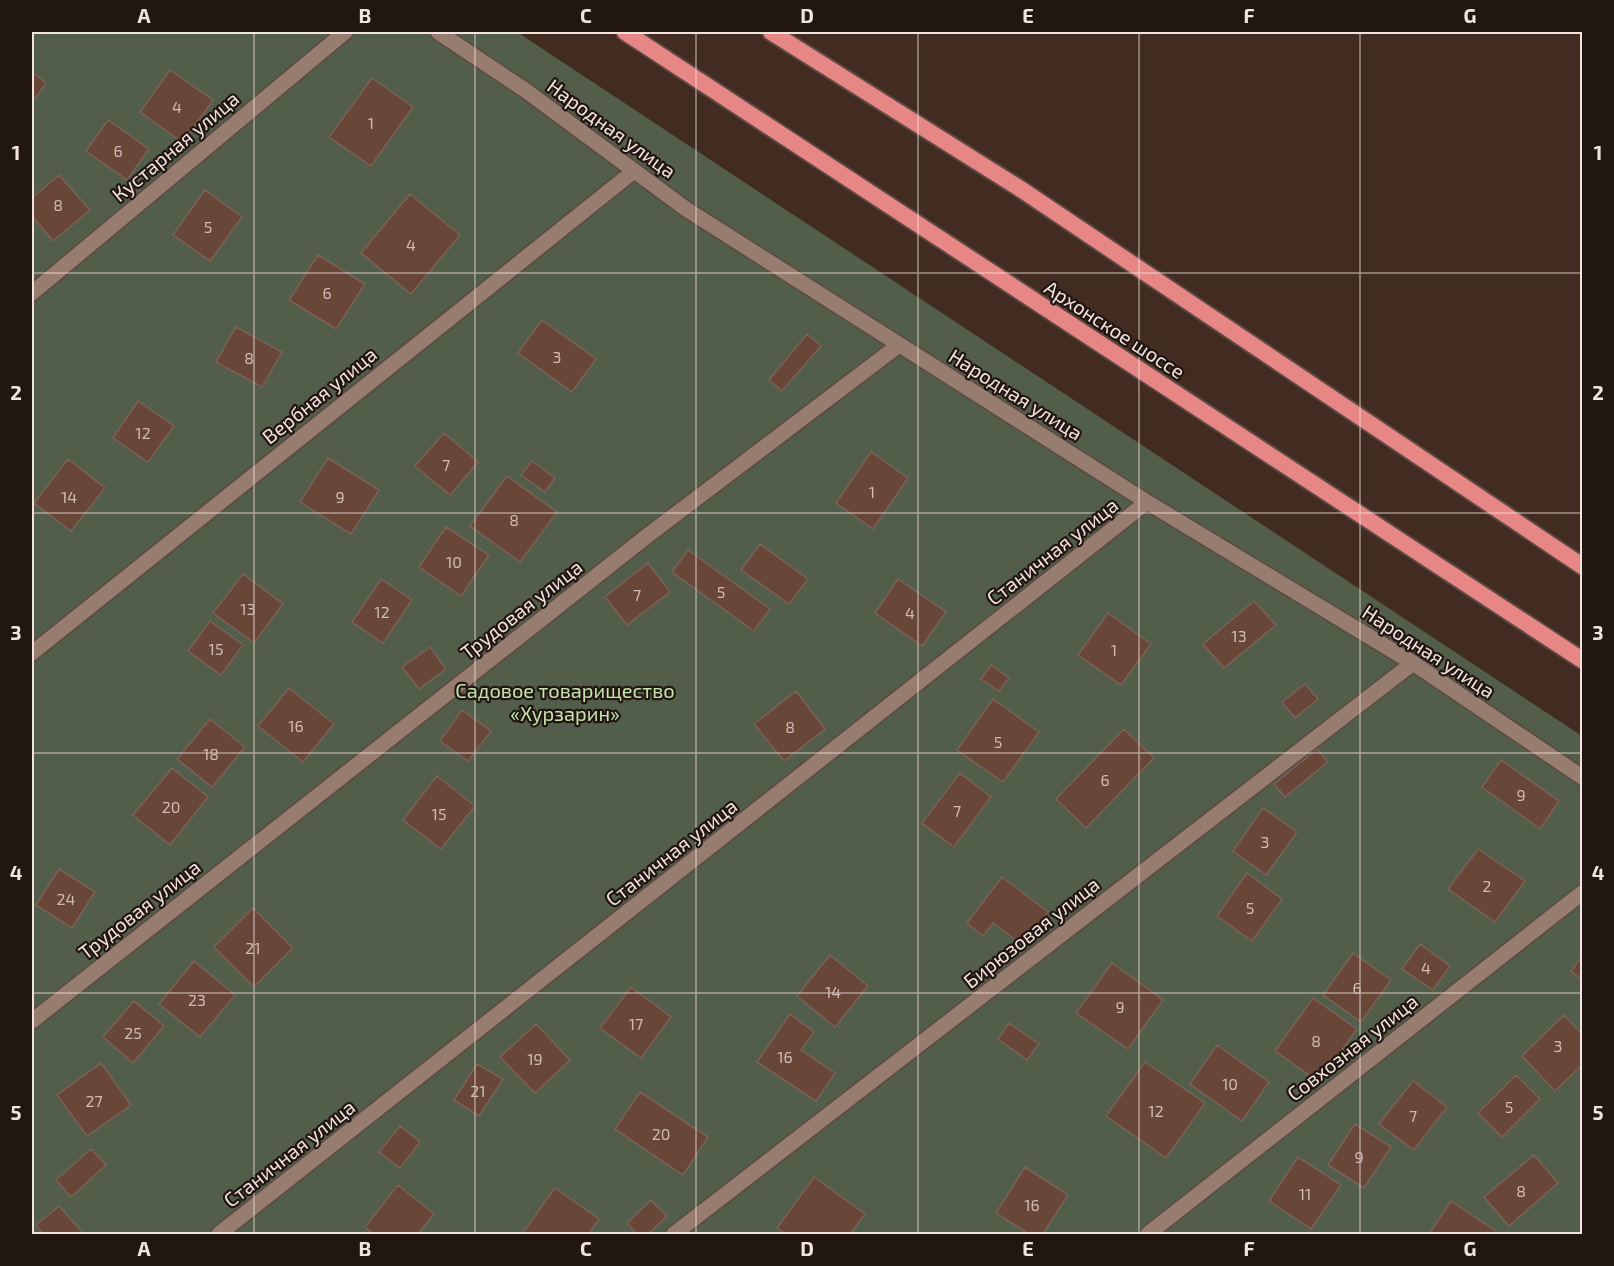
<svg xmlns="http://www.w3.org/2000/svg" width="1614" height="1266" font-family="'Exo 2',sans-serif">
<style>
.green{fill:#525d4a}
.building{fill:#684638;stroke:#7c6257;stroke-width:1.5}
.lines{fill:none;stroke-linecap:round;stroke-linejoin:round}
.minor-casing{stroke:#5d4941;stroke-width:18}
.trunk-casing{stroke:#5d4941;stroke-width:20}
.minor{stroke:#977c70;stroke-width:15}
.trunk{stroke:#e68786;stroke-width:16}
.grid{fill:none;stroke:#f3e3dd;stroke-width:1.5;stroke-opacity:0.55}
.labels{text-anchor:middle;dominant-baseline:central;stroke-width:4.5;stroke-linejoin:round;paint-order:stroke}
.number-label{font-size:16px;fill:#d0bcb4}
.street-label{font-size:20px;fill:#f3e3dd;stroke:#211612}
.park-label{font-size:20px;fill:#c6e5ad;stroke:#211612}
.neatline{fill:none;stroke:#f3e3dd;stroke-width:2}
.grid-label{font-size:20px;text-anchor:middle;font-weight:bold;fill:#f3e3dd}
</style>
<rect width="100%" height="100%" fill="#422b21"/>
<path class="green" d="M32,32H517L1582,736V1234H32Z"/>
<path class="building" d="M170,70L213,100L183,143L140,112Z
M32,72L46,83L32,103Z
M372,78L413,107L371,166L329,137Z
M108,120L149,149L127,180L86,151Z
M59,175L90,210L53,241L32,216V198Z
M205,190L242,217L210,261L173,235Z
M410,194L460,235L411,294L361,253Z
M318,255L365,284L336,329L289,300Z
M542,320L596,359L572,392L518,353Z
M236,327L282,352L262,387L216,362Z
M807,334L821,346L782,391L769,380Z
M138,401L174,426L148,462L113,438Z
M444,433L478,462L450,495L415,466Z
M871,452L908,478L873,529L836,503Z
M328,458L379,490L351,534L300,502Z
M68,459L105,488L71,531L34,503Z
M532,461L555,478L545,492L521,475Z
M507,476L557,512L520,562L470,526Z
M446,527L489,555L461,596L419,567Z
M760,544L808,579L789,604L741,570Z
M688,550L770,609L754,631L672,572Z
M648,563L670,592L627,625L605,597Z
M243,574L283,604L254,643L213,613Z
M381,579L412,600L383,643L352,622Z
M898,579L946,612L922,646L875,613Z
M1254,601L1276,625L1224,668L1203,644Z
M1108,613L1151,644L1121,685L1078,655Z
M210,621L243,645L221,675L188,651Z
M430,647L446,669L419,689L402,667Z
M991,665L1009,678L999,691L981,679Z
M1305,684L1318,699L1295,718L1282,702Z
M289,688L334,724L303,762L258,726Z
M796,691L825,729L784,761L754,724Z
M993,699L1039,732L1003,782L957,750Z
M462,710L491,731L468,761L440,741Z
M210,719L245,747L212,787L177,759Z
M1124,729L1154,758L1086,828L1056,799Z
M1317,749L1328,762L1285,797L1274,784Z
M1501,760L1559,801L1540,829L1482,787Z
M172,768L208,797L170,845L133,815Z
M960,773L991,797L954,847L922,823Z
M437,776L475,806L441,849L403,820Z
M1263,808L1297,832L1266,875L1233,851Z
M1478,849L1525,881L1495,922L1448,889Z
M59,869L95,892L72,928L36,905Z
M1247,873L1282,899L1252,941L1217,916Z
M1002,877L1048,912L1023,945L993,923L983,936L967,923Z
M253,908L293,948L254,987L214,947Z
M1420,944L1450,966L1433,990L1402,969Z
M1353,953L1391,980L1361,1022L1323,995Z
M830,955L868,986L835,1027L797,996Z
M1582,956V980L1571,971Z
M194,961L235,995L200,1037L159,1004Z
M1112,963L1163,1000L1128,1049L1076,1013Z
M631,987L671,1017L641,1058L600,1028Z
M1313,998L1357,1029L1319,1082L1275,1051Z
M134,1001L164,1026L133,1063L103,1037Z
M790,1014L814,1032L801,1050L835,1073L816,1101L757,1062Z
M1564,1015L1582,1034V1065L1555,1091L1522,1056Z
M1009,1023L1039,1044L1027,1060L998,1039Z
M536,1024L570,1060L535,1093L500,1057Z
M1217,1045L1269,1082L1242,1121L1190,1084Z
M1145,1062L1205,1103L1166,1158L1106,1116Z
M101,1063L131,1105L87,1136L57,1095Z
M477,1064L503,1079L479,1116L454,1100Z
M1516,1075L1540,1099L1502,1137L1478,1113Z
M1413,1081L1447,1107L1414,1150L1379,1124Z
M640,1092L708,1137L683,1175L615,1129Z
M1355,1124L1391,1147L1364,1188L1328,1165Z
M400,1126L420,1142L400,1168L379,1152Z
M91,1149L106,1165L71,1197L56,1180Z
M1534,1155L1558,1183L1509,1226L1484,1197Z
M1298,1157L1341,1185L1311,1229L1269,1201Z
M1025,1167L1068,1195L1043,1234H1029L996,1213Z
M814,1177L865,1214L850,1234H786L777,1228Z
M398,1185L434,1214L418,1234H374L365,1227Z
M555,1188L599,1219L588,1234H522Z
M651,1200L667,1216L648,1234H637L627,1223Z
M1451,1201L1500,1234H1429Z
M59,1206L84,1234H43L36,1225Z"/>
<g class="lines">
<defs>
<path id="minor" d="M438,32L525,90L686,209L1147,502L1413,663L1582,777
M32,293L345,32
M32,653L634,171
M32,1021L647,536L899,345
M219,1234L1147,502
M674,1234L1413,663
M1148,1234L1582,893"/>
<path id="trunk" d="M625,32L1582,660
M771,32L1019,188L1582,566"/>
</defs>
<use href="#minor" class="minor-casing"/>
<use href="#trunk" class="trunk-casing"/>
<use href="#minor" class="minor"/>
<use href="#trunk" class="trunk"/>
</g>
<path class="grid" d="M254,32V1234M475,32V1234M696,32V1234M918,32V1234M1139,32V1234M1360,32V1234M32,273H1582M32,513H1582M32,753H1582M32,993H1582"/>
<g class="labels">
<g class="number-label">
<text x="177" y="106">4</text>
<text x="371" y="122">1</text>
<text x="118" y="150">6</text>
<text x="58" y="204">8</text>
<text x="208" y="226">5</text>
<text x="411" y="244">4</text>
<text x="327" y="292">6</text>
<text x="557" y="356">3</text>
<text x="249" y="357">8</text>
<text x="143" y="432">12</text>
<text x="446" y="464">7</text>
<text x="872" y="491">1</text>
<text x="69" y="496">14</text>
<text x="340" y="496">9</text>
<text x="514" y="519">8</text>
<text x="454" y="561">10</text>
<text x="721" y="591">5</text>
<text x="637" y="594">7</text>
<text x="248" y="608">13</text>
<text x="382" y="611">12</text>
<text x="910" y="612">4</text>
<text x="1239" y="635">13</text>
<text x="216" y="648">15</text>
<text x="1114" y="649">1</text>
<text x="296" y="725">16</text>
<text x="790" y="726">8</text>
<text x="998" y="741">5</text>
<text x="211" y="753">18</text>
<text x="1105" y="779">6</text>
<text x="1521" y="794">9</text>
<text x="171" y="806">20</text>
<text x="957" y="810">7</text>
<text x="439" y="813">15</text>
<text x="1265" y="841">3</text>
<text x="1487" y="885">2</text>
<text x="66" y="898">24</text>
<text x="1250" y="907">5</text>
<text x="253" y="947">21</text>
<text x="1426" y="967">4</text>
<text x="1357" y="987">6</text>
<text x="833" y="991">14</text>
<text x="197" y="999">23</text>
<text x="1120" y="1006">9</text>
<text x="636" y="1023">17</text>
<text x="133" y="1032">25</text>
<text x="1316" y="1040">8</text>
<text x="1558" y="1045">3</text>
<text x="785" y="1056">16</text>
<text x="535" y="1058">19</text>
<text x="1230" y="1083">10</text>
<text x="478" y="1090">21</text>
<text x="94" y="1100">27</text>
<text x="1509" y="1106">5</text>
<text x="1156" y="1110">12</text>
<text x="1413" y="1115">7</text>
<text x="661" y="1133">20</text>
<text x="1359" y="1156">9</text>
<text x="1521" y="1190">8</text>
<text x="1305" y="1193">11</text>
<text x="1032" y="1204">16</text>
</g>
<g class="street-label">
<text transform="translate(612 128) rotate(36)">Народная улица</text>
<text transform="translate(175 146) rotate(-40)">Кустарная улица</text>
<text transform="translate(1115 329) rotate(33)">Архонское шоссе</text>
<text transform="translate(1016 394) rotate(32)">Народная улица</text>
<text transform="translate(319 395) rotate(-39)">Вербная улица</text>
<text transform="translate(1052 551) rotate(-38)">Станичная улица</text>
<text transform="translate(521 609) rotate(-38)">Трудовая улица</text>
<text transform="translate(1429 651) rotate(33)">Народная улица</text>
<text transform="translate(671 852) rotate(-38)">Станичная улица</text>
<text transform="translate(139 909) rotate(-38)">Трудовая улица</text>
<text transform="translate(1031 932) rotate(-38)">Бирюзовая улица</text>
<text transform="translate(1352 1047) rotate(-38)">Совхозная улица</text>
<text transform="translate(289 1153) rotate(-38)">Станичная улица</text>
</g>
<g class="park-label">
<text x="565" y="690">Садовое товарищество<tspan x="565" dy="23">«Хурзарин»</tspan></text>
</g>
</g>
<rect width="1614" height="1266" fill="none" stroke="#211612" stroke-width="66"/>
<rect x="33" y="33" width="1548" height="1200" class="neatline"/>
<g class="grid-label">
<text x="144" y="23">A</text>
<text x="365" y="23">B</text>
<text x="586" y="23">C</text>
<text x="807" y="23">D</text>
<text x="1028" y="23">E</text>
<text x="1249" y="23">F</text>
<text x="1470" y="23">G</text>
<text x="16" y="160">1</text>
<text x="1598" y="160">1</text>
<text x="16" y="400">2</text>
<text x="1598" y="400">2</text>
<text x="16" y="640">3</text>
<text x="1598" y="640">3</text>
<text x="16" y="880">4</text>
<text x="1598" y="880">4</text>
<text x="16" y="1120">5</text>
<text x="1598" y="1120">5</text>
<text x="144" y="1256">A</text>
<text x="365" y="1256">B</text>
<text x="586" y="1256">C</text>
<text x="807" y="1256">D</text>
<text x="1028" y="1256">E</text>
<text x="1249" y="1256">F</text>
<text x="1470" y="1256">G</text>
</g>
</svg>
